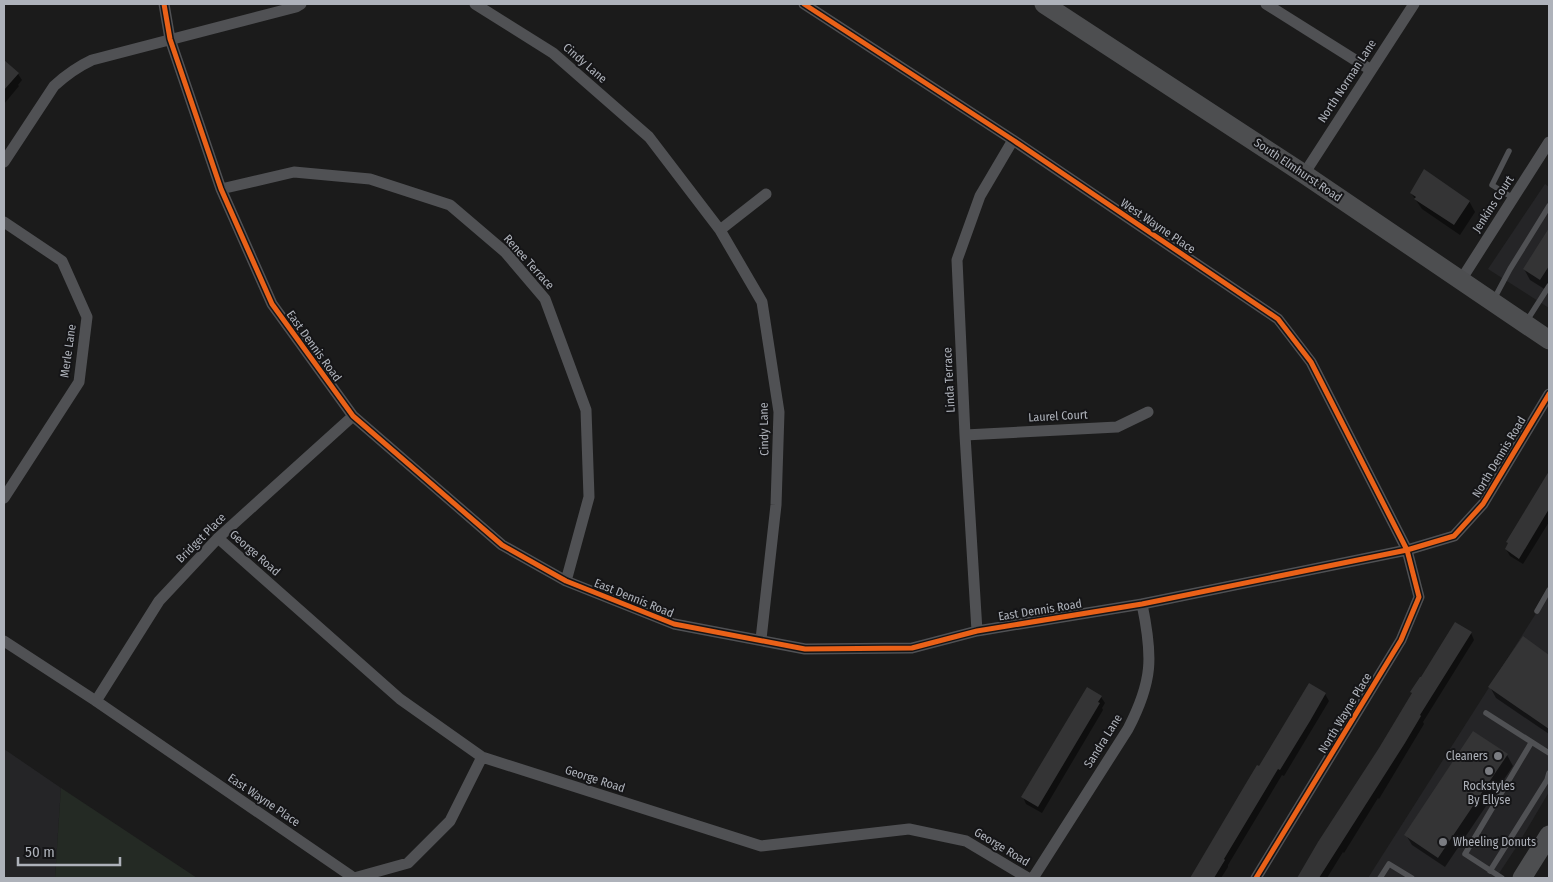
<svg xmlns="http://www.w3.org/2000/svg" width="1553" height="882" font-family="'Fira Sans Condensed',sans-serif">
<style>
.built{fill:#252527}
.green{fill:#242a24}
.shadow{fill:#0007}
.building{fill:#343435}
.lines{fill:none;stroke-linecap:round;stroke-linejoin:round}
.lane{stroke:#505154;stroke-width:5.5}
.street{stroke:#505154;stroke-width:11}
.primary{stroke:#4d4e50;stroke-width:19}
.cycleway-casing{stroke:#151517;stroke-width:8}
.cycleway{stroke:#ea6118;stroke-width:5}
.poi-dot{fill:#7b7d82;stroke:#151517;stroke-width:2}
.labels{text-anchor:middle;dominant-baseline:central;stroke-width:4;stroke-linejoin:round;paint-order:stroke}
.street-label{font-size:12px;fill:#aeb2ba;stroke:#151517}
.poi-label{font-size:12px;fill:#aeb2ba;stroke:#151517;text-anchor:end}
</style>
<rect width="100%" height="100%" fill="#1b1b1b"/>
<path class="built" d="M1545,184L1549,187V308L1488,269Z
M1549,593V792L1517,846L1496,878H1368Z
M4,749L61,788L55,878H4Z"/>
<path class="green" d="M61,788L197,878H55Z"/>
<path class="shadow" d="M5,63L18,74L22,80L18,85L19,86L4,104Z
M1411,193L1469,201L1475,212L1460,235L1422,209Z
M1549,231V285L1546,290L1530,280L1524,269Z
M1549,471V522L1523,564L1510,556L1506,549Z
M1471,633L1474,640L1423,722L1424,724L1379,799L1378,798L1344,853L1343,852L1327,878H1298L1319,842Z
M1523,638L1549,656V734L1496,698L1490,687Z
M1325,694L1329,701L1284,776L1282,775L1228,865V867L1221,878H1191L1260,768Z
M1101,697L1105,703L1102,708L1103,710L1042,813L1026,804L1023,797Z
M1507,755L1513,766L1445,867L1412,845L1406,835Z"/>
<path class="building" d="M4,60L19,73L4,90Z
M1424,169L1470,201L1454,225L1414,199L1416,197L1410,193Z
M1549,228V266L1540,280L1523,269Z
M1549,471V509L1519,559L1505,549L1508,543L1506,542Z
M1455,622L1472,632L1420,715L1421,716L1405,743L1319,878H1297L1318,842L1379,748L1412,693L1410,692L1420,677H1421Z
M1523,636L1549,655V729L1488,687Z
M1309,683L1326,693L1310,721L1280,770L1278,769L1224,859L1225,860L1214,878H1190L1245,785L1257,765L1259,766Z
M1087,687L1102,696L1098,702L1100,703L1038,807L1021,797Z
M1473,731L1508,754L1438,858L1404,835Z"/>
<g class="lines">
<path class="lane" d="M1509,151L1492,185L1513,198
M1494,299L1510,269L1549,206
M1526,322L1549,286
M1537,611L1549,590
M1486,713L1549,753
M1490,871L1547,780L1549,773
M1380,878L1389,864L1412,878
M1502,878L1465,854L1531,743"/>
<path class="street" d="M164,4L170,39L221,189L272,304L353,416L502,545L566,581L674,624L805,649L912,648L977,631L1142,604L1407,550L1454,536L1483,504L1549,394
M475,4L553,53L649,137L720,230L762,302L779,412L776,505L761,639
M804,4L1013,140L1278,319L1311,362L1407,550L1419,597L1401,640L1256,878
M1266,4L1371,70
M4,162L54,86C66,75 77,67 92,60L296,7L301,4
M1304,174L1414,4
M221,189L294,172L370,179L450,205L505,252L545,299L586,410L589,497L566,581
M4,222L62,261L87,317L79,382L4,498
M720,230L766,194
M1461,280L1549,142
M965,435L1117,427L1148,412
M218,538L400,699L482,757L761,846L909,829L966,841L1028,878
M977,631L965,435L957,260L980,196L1013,140
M4,641L96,701L354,878L408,863L450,821L482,757
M96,701L159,601L218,538L353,416
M1033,878L1128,729C1153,681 1153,657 1142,604"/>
<path class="primary" d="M1044,4L1304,174L1549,340
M1522,878L1549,835"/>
<defs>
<path id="cycleway" d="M164,4L170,39L221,189L272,304L353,416L502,545L566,581L674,624L805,649L912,648L977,631L1142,604L1407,550L1454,536L1483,504L1549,394
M804,4L1013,140L1278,319L1311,362L1407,550L1419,597L1401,640L1256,878"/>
</defs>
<use href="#cycleway" class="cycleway-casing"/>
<use href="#cycleway" class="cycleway"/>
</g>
<g class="poi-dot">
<circle cx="1498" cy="756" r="5"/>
<circle cx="1489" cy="771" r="5"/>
<circle cx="1443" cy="842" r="5"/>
</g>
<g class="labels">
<g class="street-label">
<text transform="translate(585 63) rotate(41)">Cindy Lane</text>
<text transform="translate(1347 81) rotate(-57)">North Norman Lane</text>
<text transform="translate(1298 170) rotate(34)">South Elmhurst Road</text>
<text transform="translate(1493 204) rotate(-57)">Jenkins Court</text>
<text transform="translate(1158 226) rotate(34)">West Wayne Place</text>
<text transform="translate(529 262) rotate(48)">Renee Terrace</text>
<text transform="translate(314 346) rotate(54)">East Dennis Road</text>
<text transform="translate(68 351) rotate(-82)">Merle Lane</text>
<text transform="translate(949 380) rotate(-93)">Linda Terrace</text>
<text transform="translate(1058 416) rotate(-3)">Laurel Court</text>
<text transform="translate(764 429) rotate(-91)">Cindy Lane</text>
<text transform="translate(1499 457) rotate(-59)">North Dennis Road</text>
<text transform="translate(201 538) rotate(-45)">Bridget Place</text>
<text transform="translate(255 553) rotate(41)">George Road</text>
<text transform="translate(634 598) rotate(22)">East Dennis Road</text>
<text transform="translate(1040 610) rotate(-9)">East Dennis Road</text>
<text transform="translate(1345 713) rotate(-59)">North Wayne Place</text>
<text transform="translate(1103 741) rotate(-58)">Sandra Lane</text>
<text transform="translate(595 779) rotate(18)">George Road</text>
<text transform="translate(264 800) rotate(34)">East Wayne Place</text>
<text transform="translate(1002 847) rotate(31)">George Road</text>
</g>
<g class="poi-label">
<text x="1488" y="756">Cleaners</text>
<text x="1489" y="786" text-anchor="middle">Rockstyles<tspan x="1489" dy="14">By Ellyse</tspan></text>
<text x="1453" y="842" text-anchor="start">Wheeling Donuts</text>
</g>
</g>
<rect width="1553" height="882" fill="none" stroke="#aeb2ba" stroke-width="10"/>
<path d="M18 857v8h102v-8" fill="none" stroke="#aeb2ba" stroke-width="2.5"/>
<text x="25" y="857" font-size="15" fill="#aeb2ba" stroke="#151517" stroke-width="4" paint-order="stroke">50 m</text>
</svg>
